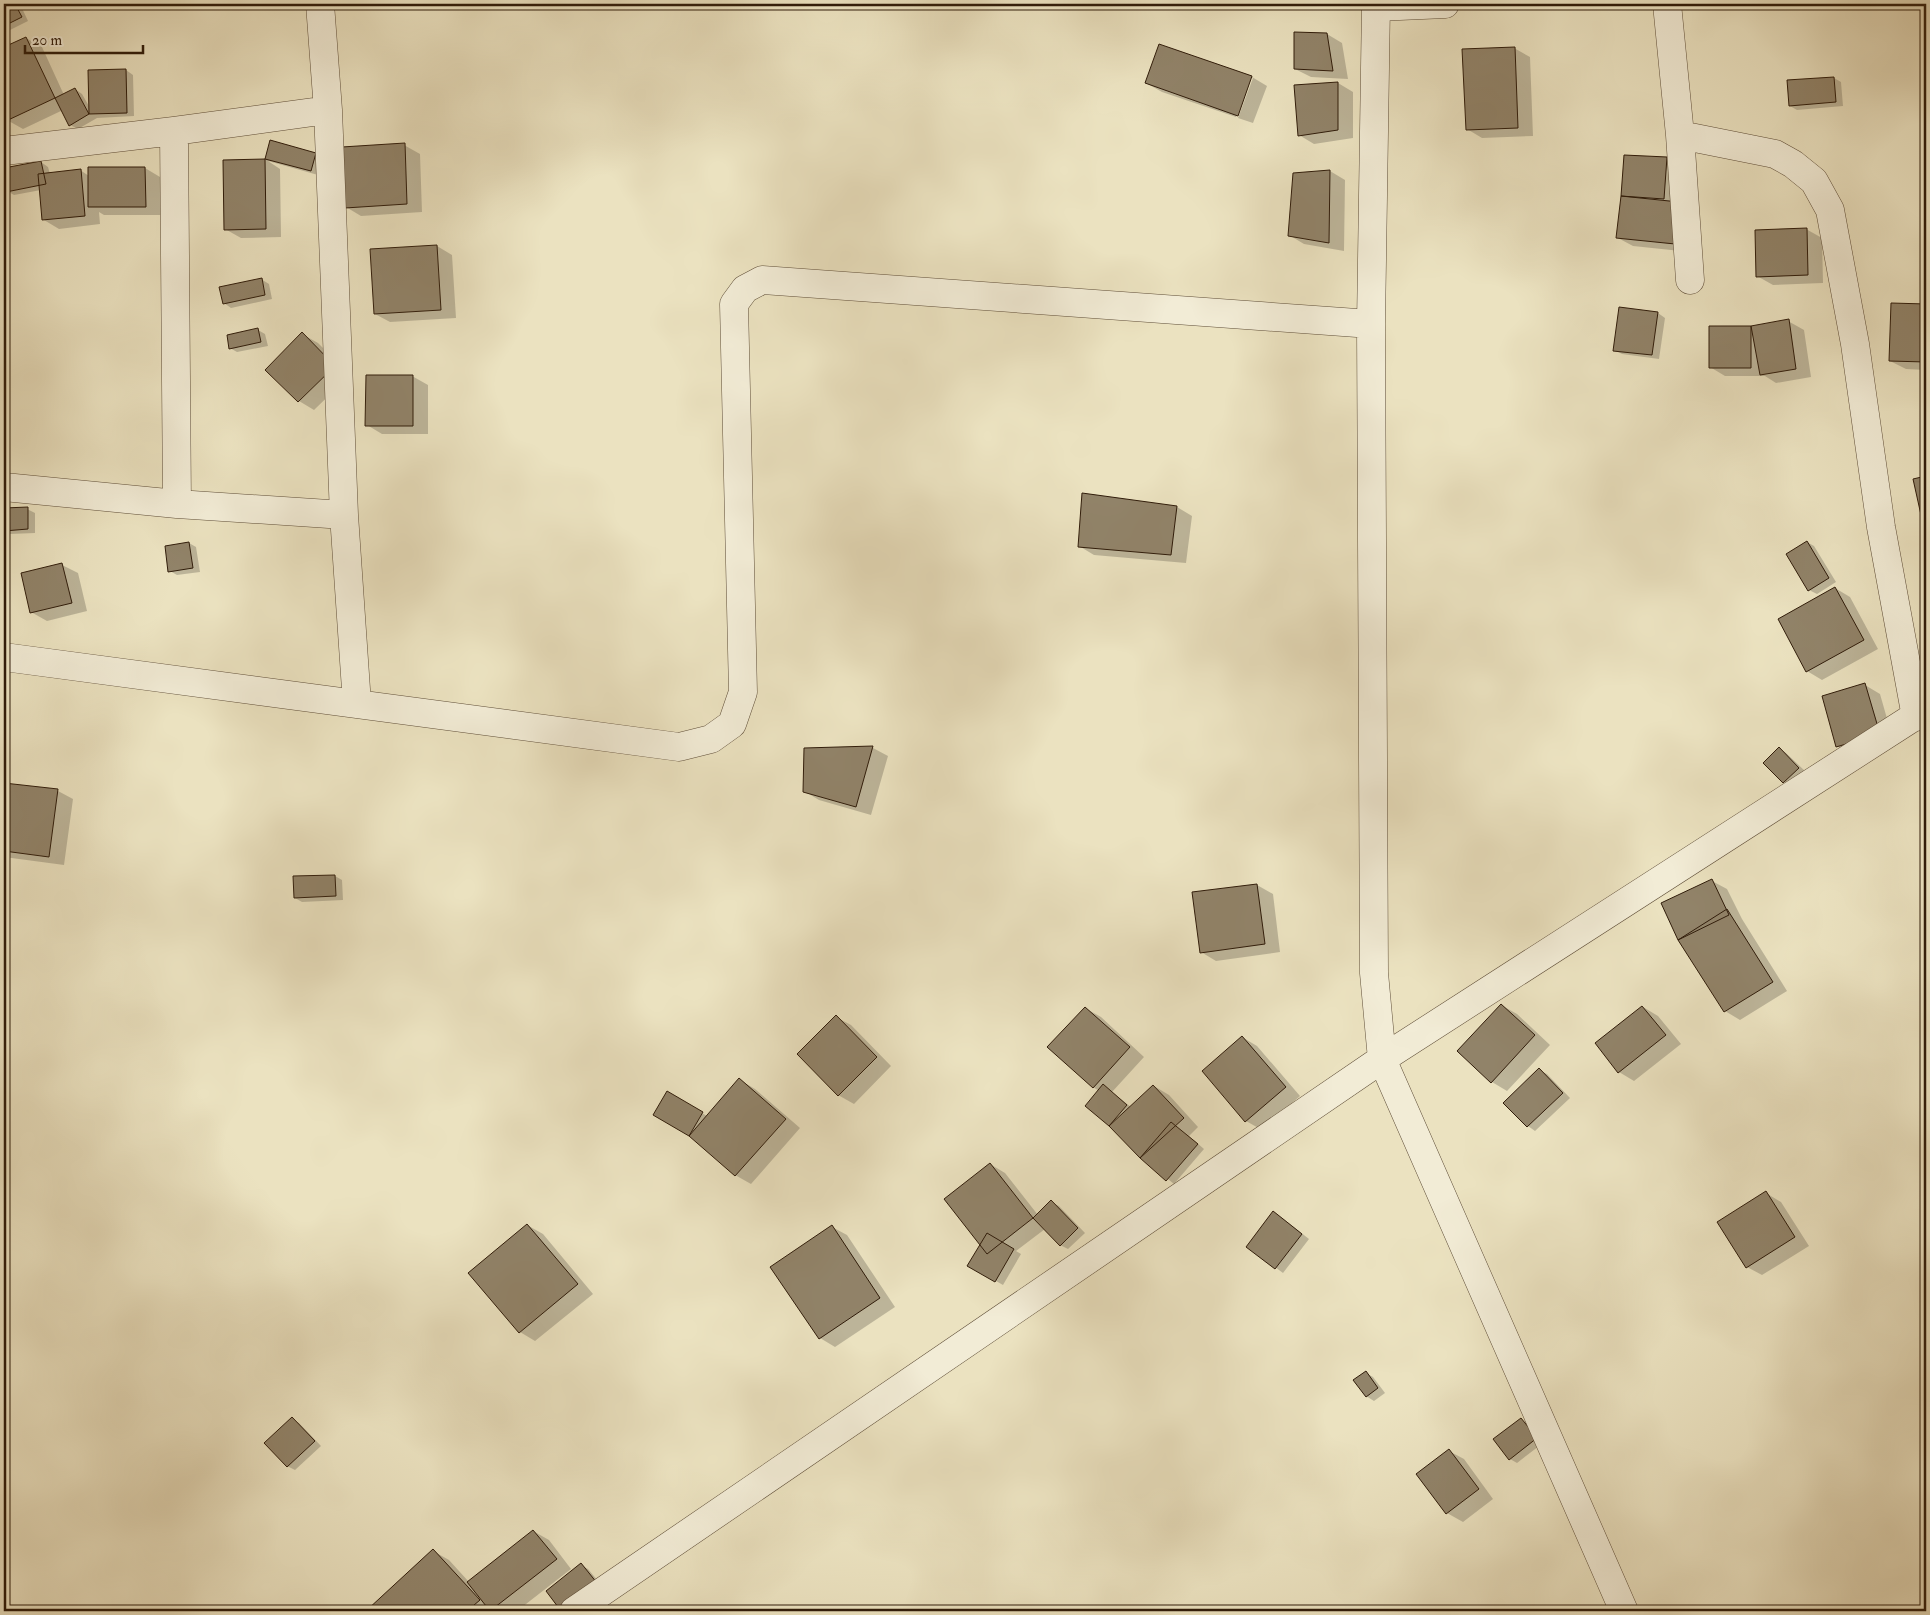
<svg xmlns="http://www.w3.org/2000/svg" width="1930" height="1615" font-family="'IM FELL Double Pica',serif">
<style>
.shadow{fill:#0003}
.building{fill:#918369;stroke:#301c0a}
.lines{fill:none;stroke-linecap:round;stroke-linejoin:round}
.minor-casing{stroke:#5f4e38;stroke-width:29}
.minor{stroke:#f2ecd6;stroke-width:28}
</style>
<rect width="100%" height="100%" fill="#ebe2c0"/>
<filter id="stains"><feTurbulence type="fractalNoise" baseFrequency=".004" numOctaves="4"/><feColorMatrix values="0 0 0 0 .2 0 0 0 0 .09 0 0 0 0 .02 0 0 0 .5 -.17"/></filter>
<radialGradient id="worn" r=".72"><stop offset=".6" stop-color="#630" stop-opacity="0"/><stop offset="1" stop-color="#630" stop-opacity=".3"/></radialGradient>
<path class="shadow" d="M4,4H20L28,21L4,33Z
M1327,34L1342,43L1348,79L1311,77L1295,69Z
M26,38L42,47L64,95L75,89L82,94L90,108L126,70L133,75L134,116L97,118L78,129L70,125L63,110L23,129L7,120L4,113V49Z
M1160,45L1252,77L1267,86L1253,123L1238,118L1253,78H1250L1236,117L1162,92L1146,83Z
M1514,48L1530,57L1533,136L1482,138L1467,129Z
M1834,78L1841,82L1843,106L1797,110L1790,106Z
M1338,83L1353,92V138L1314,144L1299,135Z
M271,141L315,154L323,158L318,175L268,161L280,169L281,237L241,238L225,229L224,161L266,160Z
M404,145L420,154L422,212L361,216L346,207Z
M1625,156L1666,159L1682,168L1690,252L1633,246L1618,238Z
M41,162L48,167L50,174L80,170L89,176L145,168L160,177L161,215H104L99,212L100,224L59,229L44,220L41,190L14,195L7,191L4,169Z
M1330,171L1345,180L1344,251L1304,244L1289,235Z
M1806,229L1822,238L1823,283L1773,285L1757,276Z
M437,246L452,255L456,318L390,322L375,314L371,250Z
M261,279L269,284L272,299L231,308L224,303Z
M1892,304L1926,305V370L1906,369L1890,361Z
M1620,309L1658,313L1665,318L1659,359L1622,354L1614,350Z
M1788,321L1804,330L1811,377L1776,383L1765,376H1725L1710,367V327H1752Z
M258,330L265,334L268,346L237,352L230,348Z
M302,334L318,343L350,375L314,410L299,401L267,370Z
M412,376L428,385V434H382L367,425Z
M1926,478V532L1915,480Z
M1177,507L1192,516L1186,563L1094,555L1079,546Z
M4,509H27L35,513V533L10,534L4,530Z
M1807,542L1814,546L1836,582L1817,594L1809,590Z
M189,543L196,547L200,572L177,575L170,571Z
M62,565L78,573L87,611L47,621L31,612Z
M1835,588L1850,597L1878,649L1822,680L1807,671Z
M1865,685L1880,694L1894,743L1853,755L1837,746Z
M873,748L888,756L871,815L819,800L804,791L805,749Z
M1779,748L1786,753L1806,772L1791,787L1784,782L1764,763Z
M4,784L58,791L73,799L64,865L4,857Z
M335,876L342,880L343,900L302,902L295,898Z
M1712,881L1727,889L1742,919L1787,991L1740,1020L1725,1011L1679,939Z
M1257,885L1273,894L1280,952L1216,961L1201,952L1194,893Z
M1501,1005L1517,1014L1550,1045L1507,1091L1492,1082L1459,1051Z
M1643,1007L1658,1016L1681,1044L1634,1081L1619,1072Z
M1085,1008L1101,1017L1144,1057L1112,1092L1131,1107L1154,1086L1169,1095L1198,1127L1189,1136L1204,1149L1174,1184L1141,1157L1110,1125L1087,1106L1099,1091L1093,1087Z
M836,1017L851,1025L891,1066L854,1104L838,1095Z
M1242,1037L1257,1046L1300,1096L1262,1130L1246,1121Z
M1539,1070L1547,1074L1570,1098L1535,1131L1528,1126L1505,1103Z
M740,1080L755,1089L800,1128L751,1184L735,1175L689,1135L667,1093L707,1116Z
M990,1164L1005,1173L1038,1215L1051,1202L1059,1206L1085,1233L1068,1249L1060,1245L1045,1229L1016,1251L1021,1254L1003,1285L968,1265L981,1244Z
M1766,1193L1781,1202L1809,1246L1762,1275L1747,1267Z
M1281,1217L1309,1239L1283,1273L1247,1246Z
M527,1225L543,1234L593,1294L535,1341L520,1332L470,1273Z
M832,1227L847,1235L895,1307L835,1347L820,1338Z
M1366,1373L1373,1377L1385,1393L1374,1401L1366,1396Z
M292,1419L299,1423L321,1446L295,1470L287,1466Z
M1521,1420L1529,1424L1543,1443L1517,1463L1510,1459Z
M1449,1451L1464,1459L1493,1499L1463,1522L1447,1513L1418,1474Z
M533,1531L549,1540L571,1569L517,1611H370L369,1610L433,1551L449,1560L469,1582Z
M581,1565L588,1569L608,1593L585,1611Z"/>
<path class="building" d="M4,4H15L22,17L4,26Z
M1294,32L1327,33L1333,71L1294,69Z
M26,37L55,98L6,121L4,116V47Z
M1159,44L1252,76L1238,116L1145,83Z
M1515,47L1518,128L1466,130L1462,49Z
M126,69L127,113L89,114L88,70Z
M1834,77L1836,102L1789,106L1787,80Z
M1338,82V130L1298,136L1294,85Z
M75,88L89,114L69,126L55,98Z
M270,140L316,153L311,171L265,159Z
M405,143L407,204L345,208L342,147Z
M1624,155L1667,157L1664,199L1621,196Z
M265,159L266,229L224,230L223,160Z
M41,161L46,184L6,192L4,168Z
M88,167H145L146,207H88Z
M81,169L85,216L42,220L38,174Z
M1330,170L1329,243L1288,236L1293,173Z
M1621,196L1679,202L1675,244L1616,238Z
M1807,228L1808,275L1756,277L1755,230Z
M437,245L441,310L374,314L370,249Z
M262,278L265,295L223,304L219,287Z
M1891,303L1926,304V362L1889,361Z
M1619,307L1658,312L1652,355L1613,351Z
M1789,319L1796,369L1760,375L1751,326Z
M1709,326H1751V368H1709Z
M258,328L261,342L229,349L227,335Z
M302,332L335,366L298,402L265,370Z
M366,375H413V426H365Z
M1926,476V532L1925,533L1913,479Z
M1082,493L1177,506L1171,555L1078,547Z
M28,507V529L4,531V508Z
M1807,541L1829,578L1808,591L1786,554Z
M189,542L193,568L168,572L165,546Z
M62,563L72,603L30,613L21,573Z
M1835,587L1864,640L1806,672L1778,619Z
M1865,683L1880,734L1836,747L1822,696Z
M873,746L856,807L803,792L804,748Z
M1779,747L1799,768L1783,783L1763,763Z
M4,783L58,789L49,857L4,851Z
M335,875L336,896L294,898L293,876Z
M1712,879L1729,915L1678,940L1661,903Z
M1257,884L1265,944L1200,953L1192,892Z
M1727,909L1773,982L1724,1012L1678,940Z
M1501,1004L1535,1035L1491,1083L1457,1051Z
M1642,1006L1666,1035L1618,1073L1595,1043Z
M1085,1007L1130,1047L1093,1088L1047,1047Z
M836,1015L877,1057L838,1096L797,1054Z
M1242,1036L1286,1087L1245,1122L1202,1071Z
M1539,1068L1563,1093L1527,1127L1503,1103Z
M739,1078L786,1119L735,1176L689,1136Z
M1103,1084L1127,1105L1109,1126L1085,1106Z
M1153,1085L1184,1118L1140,1158L1109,1126Z
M667,1091L703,1112L689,1136L653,1115Z
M1171,1122L1198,1144L1166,1181L1140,1158Z
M990,1163L1033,1218L987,1254L944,1199Z
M1766,1191L1795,1237L1746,1268L1717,1222Z
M1051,1200L1078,1228L1060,1246L1033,1218Z
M1273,1211L1302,1234L1275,1269L1246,1247Z
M527,1224L578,1284L519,1333L468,1273Z
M832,1225L880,1298L819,1339L770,1267Z
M987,1233L1014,1249L995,1282L967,1266Z
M1366,1371L1378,1388L1366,1397L1353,1380Z
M292,1417L315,1441L287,1467L264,1443Z
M1521,1418L1537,1438L1509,1460L1493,1439Z
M1449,1449L1479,1489L1446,1514L1416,1474Z
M533,1530L557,1559L490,1611L467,1582Z
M433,1549L480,1600L467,1611H368L367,1610Z
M581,1563L601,1588L561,1611L546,1591Z"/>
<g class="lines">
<defs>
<path id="minor" d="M320,4L328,110
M1376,4L1371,324L1374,973L1382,1059L1624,1611
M1667,4L1680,135L1690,280
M1376,7L1445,4
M174,131L177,504
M1680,135L1775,154L1793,164L1814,181L1830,210L1855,344L1881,527L1916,717
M4,151L174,131L328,110L344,515L357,704
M4,487L177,504L344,515
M4,657L679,747L711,739L732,724L743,692L734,304L745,289L762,280L1371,324
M574,1611L1382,1059L1926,709"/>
</defs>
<use href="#minor" class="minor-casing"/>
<use href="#minor" class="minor"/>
</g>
<rect width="1930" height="1615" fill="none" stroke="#ebe2c0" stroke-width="20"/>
<rect x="5" y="5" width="1920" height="1605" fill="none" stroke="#301c0a" stroke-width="2.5"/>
<rect x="10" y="10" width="1910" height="1595" fill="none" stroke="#301c0a"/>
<path d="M25 45v8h118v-8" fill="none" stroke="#301c0a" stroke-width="2.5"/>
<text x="32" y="45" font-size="15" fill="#301c0a" stroke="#f2ecd6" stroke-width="4" paint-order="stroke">20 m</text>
<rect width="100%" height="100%" filter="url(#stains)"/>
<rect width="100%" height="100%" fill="url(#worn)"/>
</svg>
